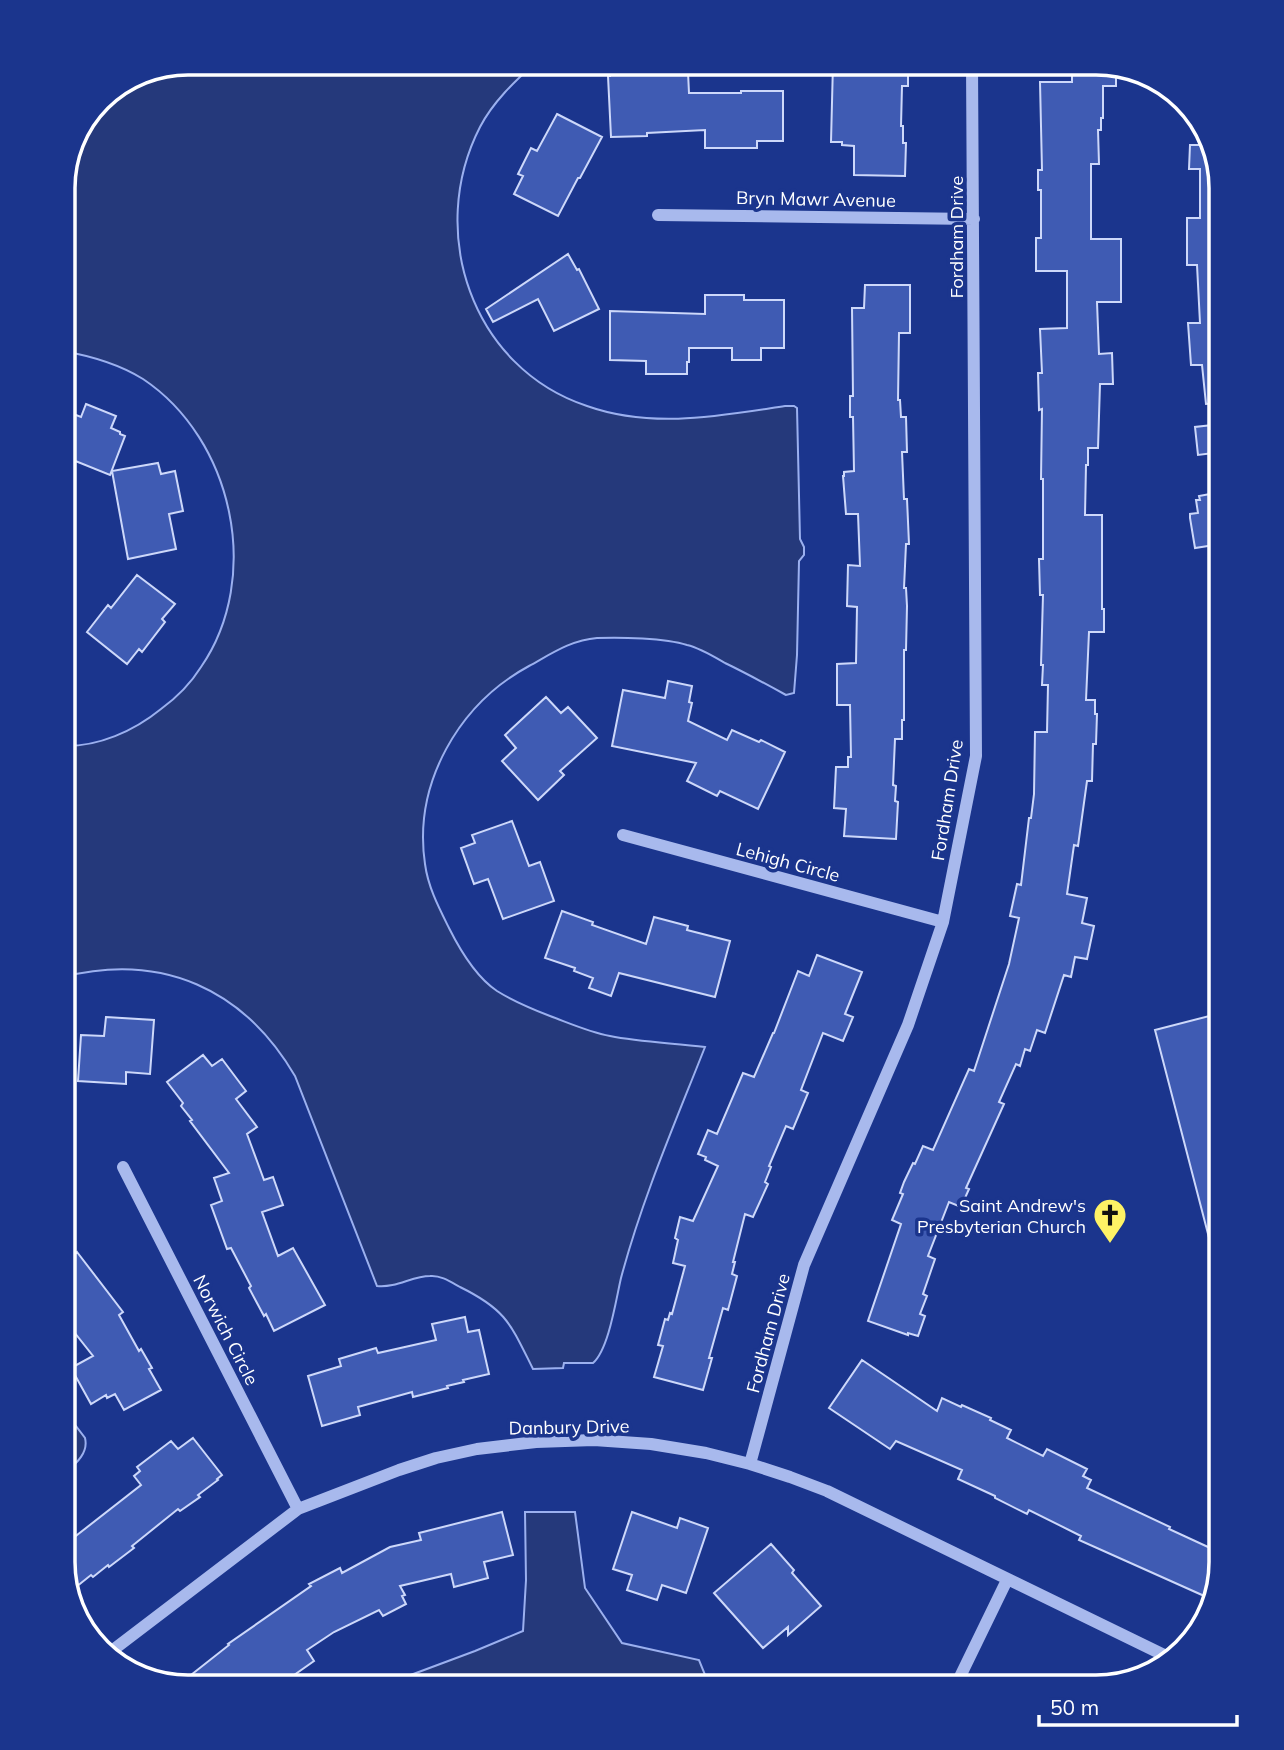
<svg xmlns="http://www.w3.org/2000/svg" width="1284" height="1750" font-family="Mulish,sans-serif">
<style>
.water{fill:#25397b;stroke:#9bb0ef;stroke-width:2}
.building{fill:#3f5bb3;stroke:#cdd8fa;stroke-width:2}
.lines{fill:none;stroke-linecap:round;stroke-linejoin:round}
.minor{stroke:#a8b9ed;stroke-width:12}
.labels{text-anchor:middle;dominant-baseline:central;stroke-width:7;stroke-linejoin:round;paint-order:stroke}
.street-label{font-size:18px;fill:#fff;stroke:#1b358d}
.poi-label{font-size:18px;fill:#fff;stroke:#1b358d;text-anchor:end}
.rim{fill:none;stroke:#fff;stroke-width:3.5}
</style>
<rect width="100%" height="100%" fill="#1b358d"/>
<path class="water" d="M189,63H535C514,82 493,102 480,127C426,232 472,368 587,406C652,429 719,416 785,406H794L797,408L800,539L804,547V555L799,561L797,655L794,693L786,695C766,684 746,673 725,663C713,656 700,648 687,645C665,638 620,637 597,638C571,640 551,654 529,666C459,704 413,783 425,864C428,887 439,908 449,928C460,950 476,977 497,991C513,1001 532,1009 550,1016C569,1023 589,1032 610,1036C640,1042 673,1043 705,1047C675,1123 642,1199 621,1278C616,1299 609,1349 593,1363H564L563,1368L533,1369C511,1325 507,1310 460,1287C451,1282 441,1275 430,1276C412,1276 397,1288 377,1286L295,1076C244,989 162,952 63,977V746C98,747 134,731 161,709C176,698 191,683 201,667C263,577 233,439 143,379C119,364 91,356 63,351V180L76,133L105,94Z
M63,1409L85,1438C89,1454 74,1465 63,1475Z
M525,1512H575L585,1588L622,1643L699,1660L710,1687H388L400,1679L475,1651L523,1631L526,1580Z"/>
<path class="building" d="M610,63H631L639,70L664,69V74L688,72L689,93H741V91H783V141H757V148H705V130L647,133V136L611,137L608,76H610Z
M833,63H908V86H902L901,126H903V143H906L905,176L854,175V146L842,145V142H831Z
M1072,63H1103L1116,67V86H1103V118H1101V130H1098L1099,164H1091V239H1121V302H1097L1099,354L1112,353L1113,384H1100L1098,448H1088V465H1086L1085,515H1102V609H1104V632H1089L1086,700H1095V714H1097L1096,744H1093L1092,781H1087L1078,846L1074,845L1067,894L1087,898L1082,923L1094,926L1087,959L1075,957L1071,977L1064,975L1045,1033L1037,1030L1030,1051L1025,1049L1020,1066L1016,1064L999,1102L1004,1104L966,1188L969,1189L961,1207L949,1202L928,1256L935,1259L923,1294L927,1296L920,1314L925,1316L918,1336L908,1333V1335L868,1321L901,1224L892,1220L903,1194L900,1193L904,1182L913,1163L915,1164L923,1146L933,1150L969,1069L974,1071L1009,964L1019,918L1010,916L1017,884L1021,885L1029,818H1031L1034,794L1035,732H1047L1048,685H1042L1043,665H1041L1043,595H1040L1039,559H1043V479H1041L1042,409L1039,410L1038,373H1042L1040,329L1067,328V271H1036V238H1041V190H1038V170H1042L1040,82H1072Z
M557,114L602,137L580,178H578L558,216L514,194L523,176L518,174L531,148L537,151Z
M1206,134L1221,189V403L1206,404L1202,365H1191L1188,323H1200L1197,265H1187V218H1200V169H1189L1190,145H1200V135Z
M568,254L577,270L579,269L599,309L554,331L538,299L493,322L486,309Z
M865,285H910V333H899L898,400H900L901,417H906L907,452H902L904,499H907L909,544H906L904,588H906L907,606L906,650H904V720H902V739H895L893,785L896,786L895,801L898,802L896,839L844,836L846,809L834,808L836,767H848V757H851L850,705H837V664L856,663L857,607L847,606L848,565L860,566L858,514H846L843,476H844V472L854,471L853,417H850V396H853L852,308H864Z
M705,295H744V300H784V348H761V360H732V348H689V362H687V374H646V361L610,360V311L705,314Z
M86,404L116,416L111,428L120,432V434L125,436L110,475L63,456V410L81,417Z
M1221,424V452L1198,455L1195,427Z
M158,463L161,474L175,471L183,511L169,514L176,549L128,559L112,471Z
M1221,492V544L1195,548L1190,518V514L1198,513L1196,500H1200L1199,496Z
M137,575L175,604L162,619L165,622L142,652L139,649L127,664L87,632L108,605L111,608Z
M668,681L692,686L689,702L692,703L688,721L727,740L732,730L759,742L761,740L785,752L758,809L720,791L717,796L687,781L696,763L612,746L623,690L665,698Z
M546,697L561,713L568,707L597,738L560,771L564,775L538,800L502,761L516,748L505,735Z
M512,821L529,866L540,862L554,901L503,919L488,879L474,884L461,848L475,843L472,835Z
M562,911L593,922L592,925L646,944L654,917L688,926L687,930L730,941L715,997L619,973L611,996L589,988L593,978L574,971L575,968L545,958Z
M817,955L862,972L845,1014L853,1017L843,1041L823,1033L801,1090L808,1093L793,1129L786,1126L769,1166L771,1167L765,1182L768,1184L753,1217L745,1214L733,1262H735L732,1274L737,1276L728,1310L723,1308L709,1358H712L703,1390L654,1377L663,1346L658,1345L665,1319L668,1320L670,1313L672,1314L685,1266L673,1263L678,1240L675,1238L680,1217L693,1221L718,1166L705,1160L706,1157L698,1154L708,1130L717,1134L743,1073L754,1077L773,1033H774L798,971L809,976Z
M1221,1013V1256L1214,1257L1155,1030Z
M106,1017L154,1020L150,1074L126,1072V1084L78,1081L81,1035L104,1036Z
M203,1055L212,1066L222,1059L246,1091L236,1099L257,1127L247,1134L264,1180L273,1177L283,1205L262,1212L278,1256L293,1248L325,1305L274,1331L266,1314L264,1316L249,1288L251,1286L231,1248L227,1249L211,1205L222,1201L214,1178L229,1173L190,1121L192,1120L181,1106L183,1103L167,1082Z
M77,1252L123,1312L119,1315L139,1351L141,1349L152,1368L149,1369L161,1390L124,1410L115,1394L107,1398L106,1395L91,1404L71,1368L93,1356L63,1318V1262Z
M465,1317L468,1332L479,1330L489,1374L463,1380L464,1382L447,1386L448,1388L413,1397L412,1392L358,1407L360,1415L322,1426L308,1376L341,1366L339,1359L376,1348L378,1353L436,1340L432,1324Z
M862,1360L937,1411L942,1398L961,1407L962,1405L991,1418L990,1420L1011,1430L1007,1438L1043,1456L1047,1449L1087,1469L1083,1476L1091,1480L1087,1488L1170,1527L1169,1529L1221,1553V1562L1211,1599L1079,1540L1081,1536L1029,1510L1027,1514L995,1498V1496L958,1479L962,1470L896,1441L890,1449L829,1408Z
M193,1438L222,1475L217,1479L218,1480L198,1495L200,1497L180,1511L178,1509L132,1546L134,1548L109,1567L108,1565L93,1577L91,1575L71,1591L63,1561V1546L141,1485L134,1476L140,1471L137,1467L171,1441L178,1449Z
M502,1512L513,1555L484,1562L488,1578L454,1587L451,1574L400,1586L405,1595L402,1596L406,1604L383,1616L379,1610L334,1632L307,1650L314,1661L277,1687L177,1686L229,1645L228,1644L311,1586L309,1584L340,1568L342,1573L390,1547L421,1540L419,1533Z
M632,1512L677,1528L680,1518L708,1528L686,1593L662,1585L657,1600L627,1590L632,1575L613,1569Z
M771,1544L794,1570L792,1573L821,1606L788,1635V1627L763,1648L714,1593Z"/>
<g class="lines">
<path class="minor" d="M658,215L974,219
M623,835L943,922
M123,1167L298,1509
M750,1464L804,1265L908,1025L943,922L976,756L972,63
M109,1653L298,1509L399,1470L436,1458L477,1449L536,1442L594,1440L651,1444L706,1453L750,1464L790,1477L827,1491L1170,1658
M955,1687L1007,1580"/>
</g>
<defs>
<symbol id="church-pin" viewBox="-11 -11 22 30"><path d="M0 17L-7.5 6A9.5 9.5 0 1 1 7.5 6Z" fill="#fef265" stroke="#1b358d"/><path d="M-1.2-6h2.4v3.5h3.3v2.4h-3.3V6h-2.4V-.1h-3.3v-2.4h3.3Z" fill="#111"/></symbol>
</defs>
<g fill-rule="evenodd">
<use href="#church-pin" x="1091" y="1196" width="38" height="52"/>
</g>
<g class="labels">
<g class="street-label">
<text transform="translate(816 199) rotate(1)">Bryn Mawr Avenue</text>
<text transform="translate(956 237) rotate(-90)">Fordham Drive</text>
<text transform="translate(947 800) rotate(-81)">Fordham Drive</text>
<text transform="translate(788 862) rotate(15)">Lehigh Circle</text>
<text transform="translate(226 1330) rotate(63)">Norwich Circle</text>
<text transform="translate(768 1333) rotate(-75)">Fordham Drive</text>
<text transform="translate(569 1427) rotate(-1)">Danbury Drive</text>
</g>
<g class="poi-label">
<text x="1086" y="1205">Saint Andrew's<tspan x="1086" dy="21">Presbyterian Church</tspan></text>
</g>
</g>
<path d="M0 0H1284V1750H0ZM188 75H1096A113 113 0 0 1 1209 188V1562A113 113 0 0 1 1096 1675H188A113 113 0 0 1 75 1562V188A113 113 0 0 1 188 75Z" fill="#1b358d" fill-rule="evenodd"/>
<path class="rim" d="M188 75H1096A113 113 0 0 1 1209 188V1562A113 113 0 0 1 1096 1675H188A113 113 0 0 1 75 1562V188A113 113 0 0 1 188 75Z"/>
<path d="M1039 1715v10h198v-10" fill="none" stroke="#ffffff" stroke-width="3.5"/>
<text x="1050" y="1715" font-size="21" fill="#ffffff" stroke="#1b358d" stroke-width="5" paint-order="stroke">50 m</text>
</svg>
